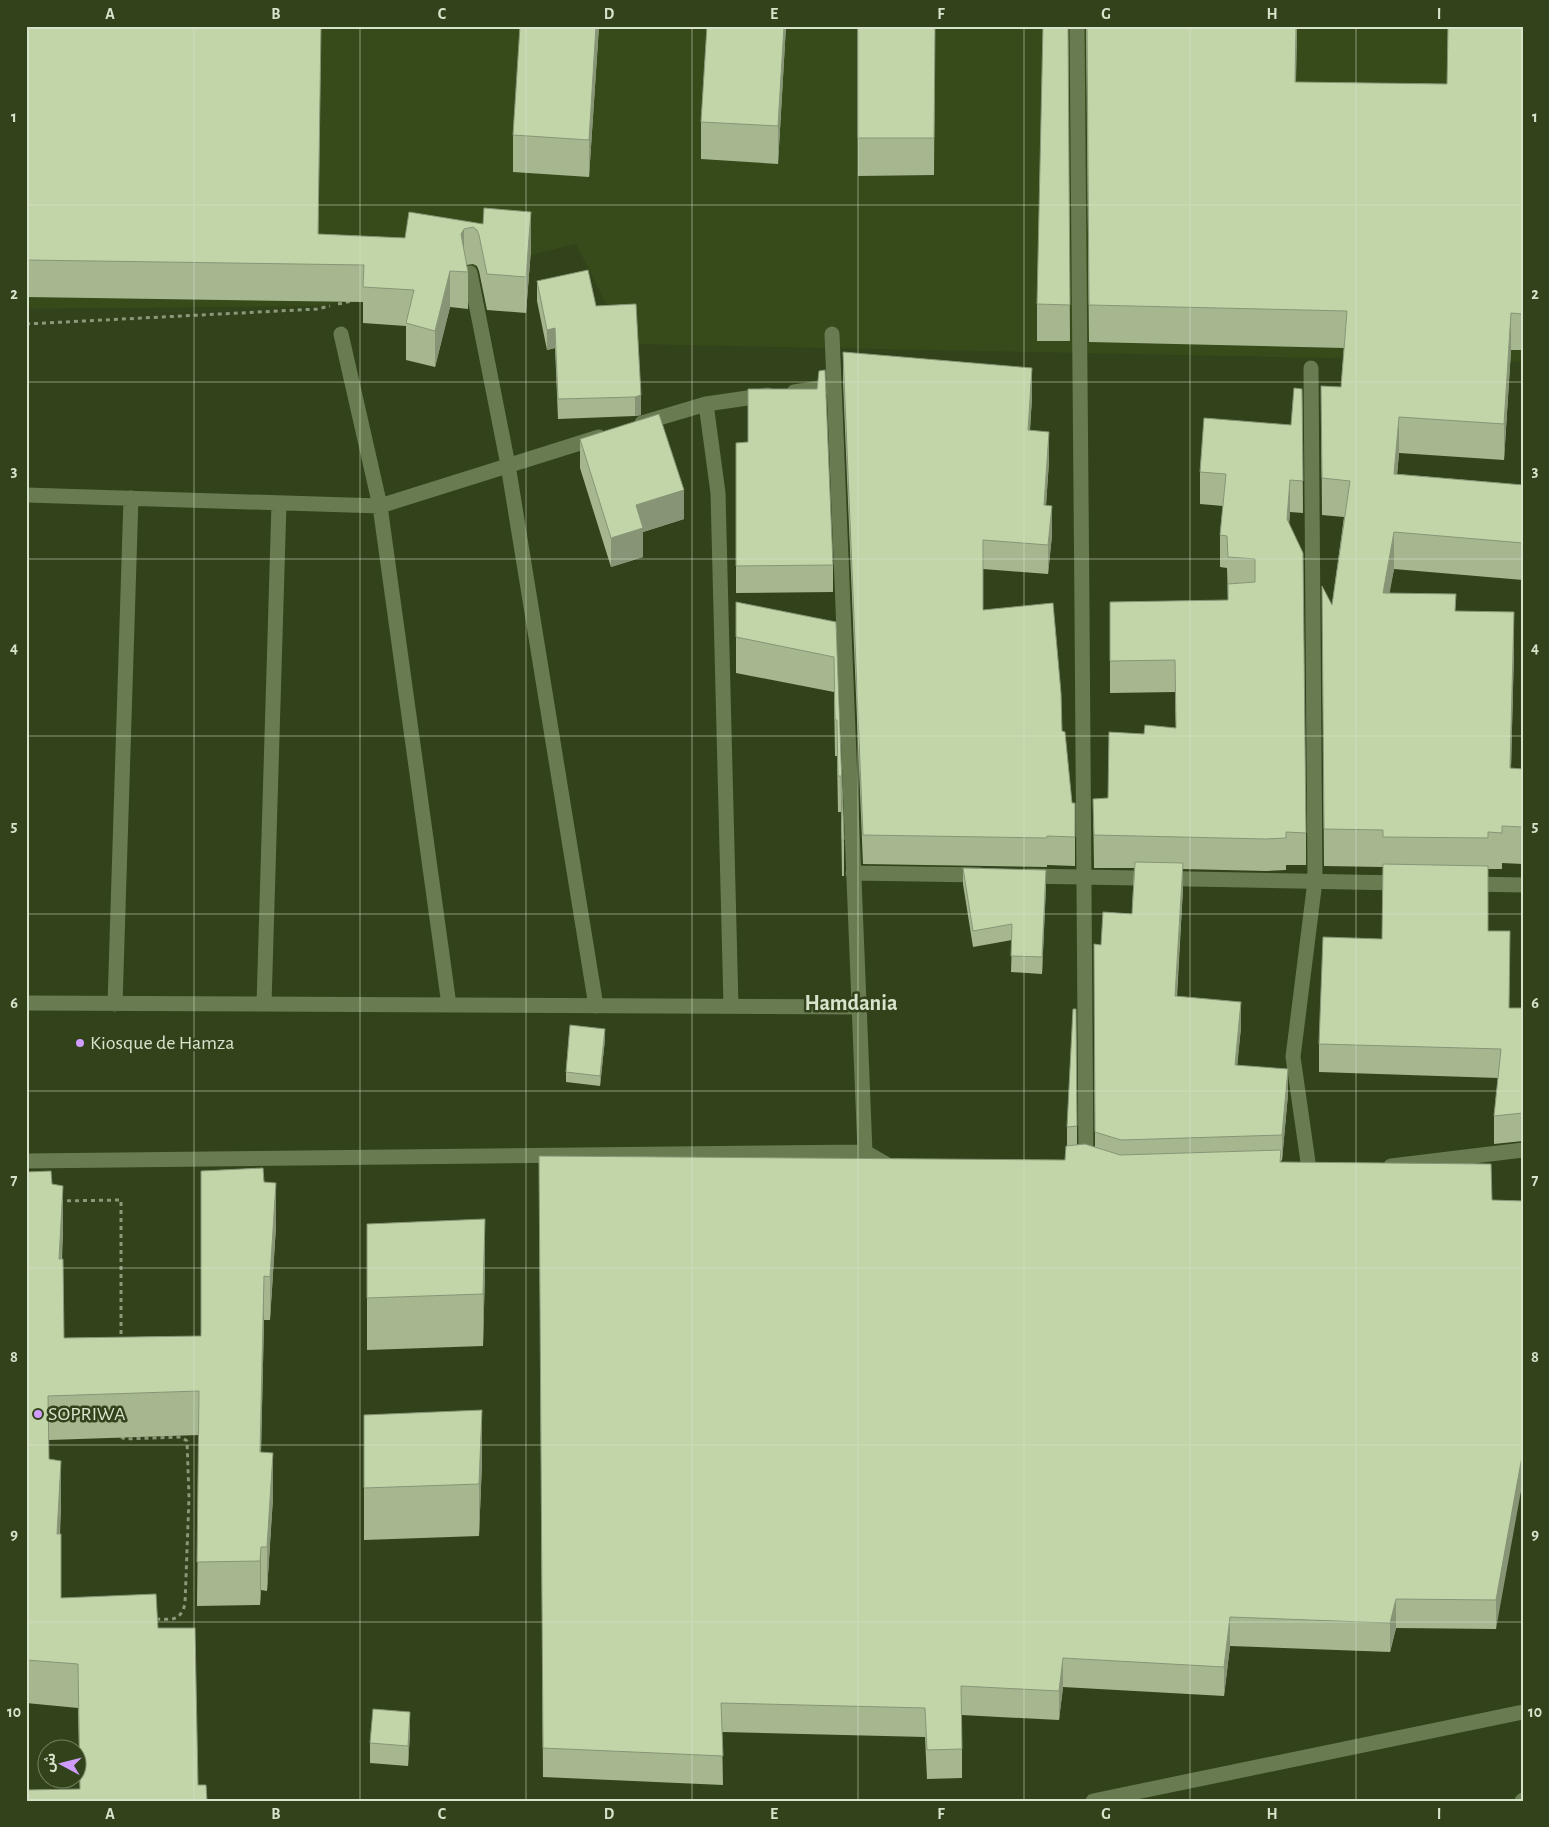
<svg xmlns="http://www.w3.org/2000/svg" width="1549" height="1827" font-family="'Alegreya Sans','Noto Sans Arabic',sans-serif">
<style>
.built{fill:#374a1a}
.lines{fill:none;stroke-linecap:round;stroke-linejoin:round}
.path{stroke:#8b987a;stroke-width:3;stroke-dasharray:4 4;stroke-linecap:butt}
.minor{stroke:#697b51;stroke-width:15}
.wall{fill:#a6b790}
.shaded-wall{fill:#879576}
.building{fill:#c1d5a8;stroke:#879576}
.grid{fill:none;stroke:#d8e3cc;stroke-width:1;stroke-opacity:0.55}
.poi-dot{fill:#d09dfe;stroke:#32421a;stroke-width:2}
.labels{text-anchor:middle;dominant-baseline:central;stroke-width:5;stroke-linejoin:round;paint-order:stroke}
.poi-label{font-size:20px;fill:#d8e3cc;stroke:#32421a;text-anchor:start}
.quarter-label{font-size:22px;font-weight:bold;fill:#d8e3cc;stroke:#32421a}
.neatline{fill:none;stroke:#d8e3cc;stroke-width:2}
.grid-label{font-size:16px;text-anchor:middle;font-weight:bold;fill:#d8e3cc}
</style>
<rect width="100%" height="100%" fill="#32421a"/>
<path class="built" d="M26,26H1523V362L626,344L576,244L322,306L26,309Z"/>
<g class="lines">
<path class="path" d="M338,304L352,301
M26,324L317,309L330,306
M59,1201L121,1200V1341
M121,1437L125,1439L181,1437L187,1441L189,1497L185,1604C180,1623 170,1619 154,1619"/>
<path class="minor" d="M1077,26C1079,405 1085,785 1086,1164
M470,273L508,465L596,1006
M341,334L380,506L449,1005
M832,334L865,1152
M794,392L834,386
M706,404L718,493L731,1006
M642,423L706,404L768,395
M26,495L380,506L599,437
M853,873L981,875
M1027,876L1401,883
M1469,884L1523,885
M26,1003L859,1007
M115,1004L131,498
M264,1004L279,503
M26,1161L865,1152L893,1168
M1391,1166L1523,1150
M1309,1169L1293,1057L1315,881L1311,368
M1093,1801L1523,1712
M1522,1801L1523,1800"/>
</g>
<path class="wall" d="M26,26L319,234L405,238L483,224L531,249L526,313L487,310L479,271L477,266L473,264L466,265L468,272V309L450,307L435,367L406,360V326L363,323V302L26,297Z
M599,26L589,177L513,172V135Z
M707,26H786L778,164L701,159V122Z
M858,26H935L934,175L858,176Z
M1068,26L1070,341H1037V304Z
M1086,26H1297L1296,82L1447,84L1523,26V350H1511L1504,460L1399,453L1397,474L1523,485V580L1394,569L1389,593L1456,611L1514,649L1511,769H1523V864L1502,863V869H1488V931L1509,1008H1523V1141L1494,1144V1116L1498,1078L1319,1072V1044L1382,939L1383,867L1324,866L1322,586L1332,605L1344,517L1322,515L1321,386L1341,387L1344,348L1089,342Z
M537,281L596,306L636,304L641,415L635,416L558,419L555,348L547,350L537,301Z
M843,352L1032,397L1030,430L1049,461L1046,505L1052,535L1048,574L983,569V610L1062,731L1072,803H1075V866L1047,865V867L863,864L843,381Z
M1302,389L1303,513L1290,512L1289,524L1306,833V865H1286V870L1266,871L1183,869V888L1177,997L1241,1027L1237,1065L1288,1094L1282,1160L1281,1161V1162L1492,1200L1523,1201L1496,1629L1396,1628L1390,1652L1230,1646L1224,1696L1063,1687L1059,1720L962,1715V1778L927,1779L925,1737L722,1732L723,1785L543,1777L539,1156L1065,1160L1067,1146V1127L1077,1126V1145L1095,1148L1094,944L1101,945L1132,914L1134,868H1094L1093,799L1108,798L1144,734L1176,728L1175,692L1110,693V661L1228,600L1227,568L1220,567V535L1223,506L1200,504V472L1291,425Z
M580,439L684,519L643,532V557L611,567L580,468Z
M736,443L833,565V592L736,593Z
M736,602L836,622L844,840V876H842L841,812H838L837,756H835L834,692L736,673Z
M963,868L1046,886L1042,974L1011,972L1012,940L973,947L963,884Z
M605,1039L600,1086L566,1082V1072Z
M26,1172L63,1229L62,1259L64,1338L201,1336L264,1182L276,1226L270,1320H264L261,1452L273,1497L267,1591L261,1590L260,1605L197,1606L199,1435L49,1440V1459L61,1505L60,1534L61,1598L158,1628L198,1785L80,1789L78,1708L26,1703Z
M367,1224L485,1271L483,1346L367,1350Z
M364,1415L482,1462L479,1536L364,1540Z
M410,1732L408,1766L370,1763V1743Z"/>
<path class="shaded-wall" d="M321,26L318,271V234Z
M596,26H599L589,177V140Z
M784,26H786L778,164V126Z
M1296,26H1297L1295,119V82Z
M531,212V249L526,313V277Z
M464,229V266L461,234Z
M450,271V307L435,367V331Z
M1511,313V350L1504,460V424Z
M555,328V348L547,350V330Z
M1032,368V397L1028,459V430Z
M641,395V415L635,416V397Z
M1399,417V453L1394,511V474Z
M1049,432V461L1044,534V505Z
M1290,480V512L1287,552V519Z
M684,490V519L643,532V557L611,567V538L636,505Z
M1052,506V535L1048,574V545Z
M1394,532V569L1383,630V593Z
M1514,612V649L1510,805V768Z
M1183,863V888L1175,1022V996Z
M1046,870V886L1042,974V957Z
M1241,1002V1027L1235,1090V1065Z
M605,1029V1039L600,1086V1076Z
M1288,1069V1094L1282,1160V1135Z
M276,1183V1226L270,1320V1277Z
M63,1186V1229L59,1303V1259Z
M485,1219V1271L483,1346V1294Z
M264,1276V1320L260,1496V1452Z
M482,1410V1462L479,1536V1484Z
M1523,1451V1480L1496,1629V1600Z
M273,1453V1497L267,1591V1547Z
M61,1461V1505L57,1578V1534Z
M261,1547V1590L260,1605V1561Z
M1396,1599V1628L1390,1652V1623Z
M1230,1617V1646L1224,1696V1667Z
M1063,1658V1687L1059,1720V1691Z
M410,1712V1732L408,1766V1746Z"/>
<path class="building" d="M26,26H321L318,234L405,238L409,212L483,224L484,208L531,212L526,277L487,274L479,235L477,230L473,227L464,229L461,234L468,272L450,271L435,331L406,323L414,290L363,287L364,265L26,260Z
M520,26H596L589,140L513,135Z
M707,26H784L778,126L701,122Z
M858,26H935L934,138H858Z
M1043,26H1068L1070,305L1037,304Z
M1087,26H1296L1295,82L1447,84L1448,26H1523V314L1511,313L1504,424L1399,417L1394,474L1523,485V543L1394,532L1383,593L1456,594L1455,611L1514,612L1510,768L1523,769V827L1502,826V833L1488,832V838L1383,837V830L1324,829L1322,586L1332,605L1350,481L1322,478L1321,386L1341,387L1347,311L1089,305Z
M588,270L596,306L636,304L641,395L635,397L558,399L555,328L547,330L537,281Z
M843,352L1032,368L1028,430L1049,432L1044,505L1052,506L1048,545L983,540V610L1053,603L1061,693L1062,731L1065,732L1072,803H1075V837L1047,836V838L863,835Z
M825,370L833,565L736,566V443L748,442V389H817L819,371Z
M1294,388L1302,389L1303,481L1290,480L1287,519L1303,553L1306,833L1286,832V838L1266,839L1094,835L1093,799L1108,798L1109,732L1144,734L1145,725L1176,728L1175,660L1110,661V602L1228,600V584L1255,582V559L1228,557L1227,536L1220,535L1226,474L1200,472L1204,418L1291,425Z
M659,414L684,490L636,505L643,528L611,538L580,439Z
M736,602L836,622L844,840H842L841,776H838L837,720H835L834,657L736,637Z
M1135,862L1183,863L1175,996L1241,1002L1235,1065L1288,1069L1282,1135L1121,1140L1095,1132L1094,944L1101,945L1103,912L1132,914Z
M1383,864L1488,866V931H1510L1509,1008H1523V1113L1494,1116L1501,1049L1319,1044L1323,937L1382,939Z
M963,868L1046,870L1042,957L1011,956L1012,924L973,931Z
M1073,1009H1076L1077,1126L1067,1127Z
M570,1025L605,1029L600,1076L566,1072Z
M1085,1144L1120,1155L1281,1150L1280,1162L1491,1164L1492,1200L1523,1201V1451L1496,1600L1396,1599L1390,1623L1230,1617L1224,1667L1063,1658L1059,1691L961,1686L962,1749L927,1750L925,1708L721,1703L723,1756L543,1748L539,1156L1065,1160L1066,1146Z
M263,1168L264,1182L276,1183L270,1277L264,1276L260,1452L273,1453L267,1547H261L260,1561L197,1562L199,1391L48,1396L49,1459L61,1461L57,1534H61V1598L156,1594L158,1628H195L198,1785H206L207,1801H26V1790L80,1789L78,1664L26,1660V1172L51,1171L52,1184L63,1186L59,1259H63L64,1338L201,1336V1171Z
M485,1219L483,1294L367,1298V1224Z
M482,1410L479,1484L364,1488V1415Z
M373,1709L410,1712L408,1746L370,1743Z"/>
<path class="grid" d="M194,26V1801M360,26V1801M526,26V1801M692,26V1801M858,26V1801M1024,26V1801M1190,26V1801M1356,26V1801M26,205H1523M26,382H1523M26,559H1523M26,736H1523M26,914H1523M26,1091H1523M26,1268H1523M26,1445H1523M26,1622H1523"/>
<g class="poi-dot">
<circle cx="80" cy="1043" r="5"/>
<circle cx="38" cy="1414" r="5"/>
</g>
<g class="labels">
<g class="poi-label">
<text x="90" y="1043">Kiosque de Hamza</text>
<text x="48" y="1414">SOPRIWA</text>
</g>
<g class="quarter-label">
<text x="851" y="1003">Hamdania</text>
</g>
</g>
<rect width="1549" height="1827" fill="none" stroke="#32421a" stroke-width="55"/>
<g transform="translate(62 1764) rotate(277)"><circle r="24" fill="#32421a" stroke="#748261"/>
<path d="M0-4L9 19L0 12L-9 19Z" fill="#d09dfe"/>
<text y="-8" font-size="14" font-weight="bold" text-anchor="middle" fill="#d8e3cc">ش</text>
</g>
<rect x="28" y="28" width="1494" height="1772" class="neatline"/>
<g class="grid-label">
<text x="110" y="19">A</text>
<text x="276" y="19">B</text>
<text x="442" y="19">C</text>
<text x="609" y="19">D</text>
<text x="774" y="19">E</text>
<text x="941" y="19">F</text>
<text x="1106" y="19">G</text>
<text x="1272" y="19">H</text>
<text x="1439" y="19">I</text>
<text x="14" y="122">1</text>
<text x="1535" y="122">1</text>
<text x="14" y="299">2</text>
<text x="1535" y="299">2</text>
<text x="14" y="476">3</text>
<text x="1535" y="476">3</text>
<text x="14" y="653">4</text>
<text x="1535" y="653">4</text>
<text x="14" y="831">5</text>
<text x="1535" y="831">5</text>
<text x="14" y="1008">6</text>
<text x="1535" y="1008">6</text>
<text x="14" y="1185">7</text>
<text x="1535" y="1185">7</text>
<text x="14" y="1362">8</text>
<text x="1535" y="1362">8</text>
<text x="14" y="1539">9</text>
<text x="1535" y="1539">9</text>
<text x="14" y="1717">10</text>
<text x="1535" y="1717">10</text>
<text x="110" y="1819">A</text>
<text x="276" y="1819">B</text>
<text x="442" y="1819">C</text>
<text x="609" y="1819">D</text>
<text x="774" y="1819">E</text>
<text x="941" y="1819">F</text>
<text x="1106" y="1819">G</text>
<text x="1272" y="1819">H</text>
<text x="1439" y="1819">I</text>
</g>
</svg>
